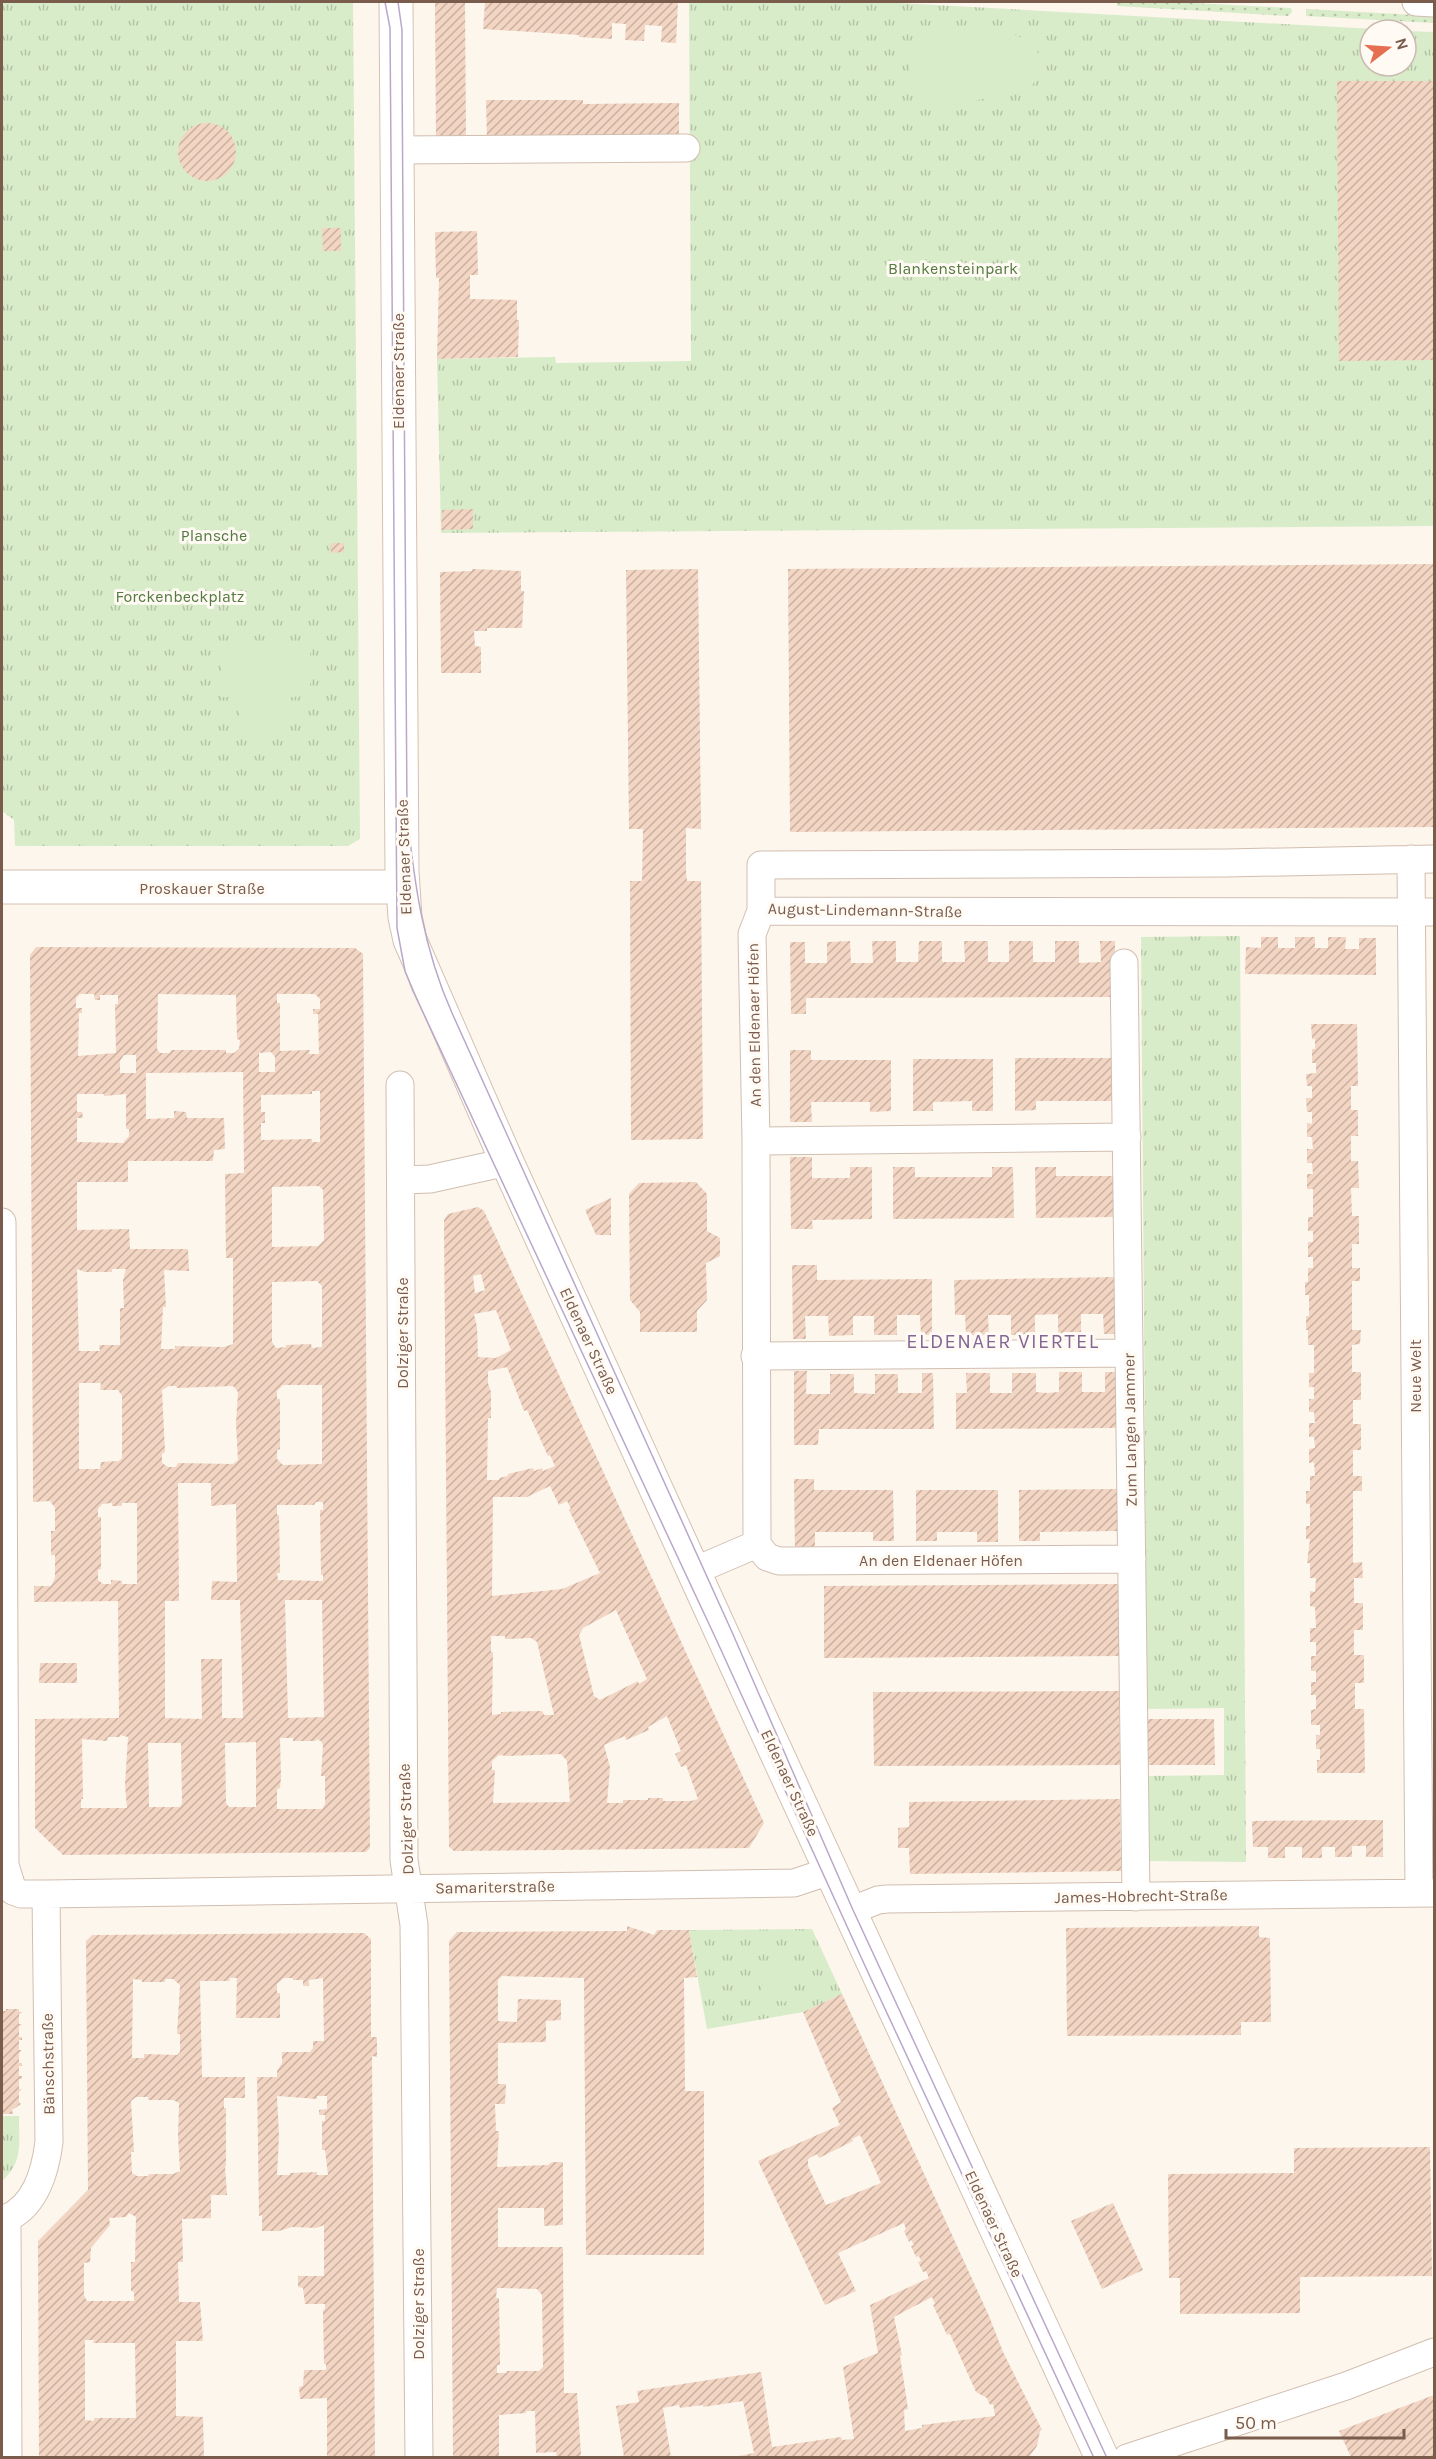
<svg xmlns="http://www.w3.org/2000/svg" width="1436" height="2459" font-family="Karla,sans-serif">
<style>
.grass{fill:url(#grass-dots)}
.park{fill:url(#park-tufts)}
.garden{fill:#d8ecc9}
.building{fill:url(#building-hatch);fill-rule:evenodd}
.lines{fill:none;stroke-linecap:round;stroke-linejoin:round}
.street-casing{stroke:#d1beb0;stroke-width:29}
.secondary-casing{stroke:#d6c0b0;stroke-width:35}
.street{stroke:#fff;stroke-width:27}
.secondary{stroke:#fff;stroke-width:33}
.tram{stroke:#b9a8c9;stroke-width:1.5}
.labels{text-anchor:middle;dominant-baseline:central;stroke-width:6;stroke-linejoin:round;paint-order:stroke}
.park-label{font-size:16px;fill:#537a41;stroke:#fffaf3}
.street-label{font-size:16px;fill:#7a5c4d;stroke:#fffaf3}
.quarter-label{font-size:20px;letter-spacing:1.5px;fill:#846695;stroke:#fffaf3}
</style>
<defs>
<pattern id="grass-dots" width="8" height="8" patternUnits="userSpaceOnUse" patternTransform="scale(1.5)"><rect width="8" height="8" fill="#d8ecc9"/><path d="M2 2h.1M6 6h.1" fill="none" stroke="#b4c2a5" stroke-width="1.8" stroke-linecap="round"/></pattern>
<pattern id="park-tufts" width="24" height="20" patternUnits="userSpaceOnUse" patternTransform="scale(1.5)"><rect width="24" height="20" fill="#d8ecc9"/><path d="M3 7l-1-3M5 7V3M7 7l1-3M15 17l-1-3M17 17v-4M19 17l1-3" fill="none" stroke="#b4c2a5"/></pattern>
<pattern id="building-hatch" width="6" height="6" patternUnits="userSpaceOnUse" patternTransform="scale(1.5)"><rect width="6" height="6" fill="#f3d5c3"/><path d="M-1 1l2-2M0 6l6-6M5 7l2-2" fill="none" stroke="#cab0a1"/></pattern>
</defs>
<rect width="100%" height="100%" fill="#fdf6ec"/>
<path class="grass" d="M1117,2H1173L1291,8L1292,12L1288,16L1117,6Z
M1306,9L1434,16V23L1306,16Z"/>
<path class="park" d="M2,2H353L360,839L348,846H15L14,820L2,811Z
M689,2H881L1393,30H1370V66H1406V31L1434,32V526L441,533L437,359L555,357L556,363L691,361Z
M1240,936L1246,1862L1148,1861L1147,1776L1224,1775V1708L1147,1709L1141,937Z
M812,1929L842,1994L803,2012L707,2029L689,1930Z
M2,2116H19V2119C19,2145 23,2162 2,2181Z"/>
<path class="garden" d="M947,26C974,27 1041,27 1040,64C1040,73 1036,83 1028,88C1017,95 1000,96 988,98C961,103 923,112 912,79C908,66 907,56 909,43L918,35Z
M221,644L310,645V696L291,697L290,733L239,732L240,697H221Z
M776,1955L801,1966L785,2003L760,1991Z"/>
<path class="building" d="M435,2H465L466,141H436Z
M485,2H678L676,43L661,42L662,26L645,25L644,41L625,40L626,24L612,23V39L579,37V35L483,29Z
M1337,81H1434V360L1339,361Z
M486,100H583V104L679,103V139L487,141Z
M178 152a29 29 0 1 1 58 0a29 29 0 1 1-58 0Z
M322,228H341V251H323Z
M477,231L478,275H470V299L517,300V320H519L518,357L437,359L439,278H436L435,232Z
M473,509V529L441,530L442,510Z
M331,543H344V552L331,553Z
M1434,564V827L790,832L788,569Z
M472,569L521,571V591H524L522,628H487V631H474L475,646L481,647V673H441L440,572L472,571Z
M698,569L701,829L686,828V872L687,881H701L703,1139L631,1140L630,881H642L643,829H629L626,570Z
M1261,937H1278V948H1295V937H1315V948H1328V937H1346L1345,949H1359V938H1376V975L1245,974L1246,947L1261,948Z
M850,941L851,963H873L872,941H896V962H918L919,941H942V962H965L964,941H988V962H1009V941H1033V962H1055V941H1079V963L1101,962L1100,941H1115V997L806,998V1014H791L790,942H805V963H827V942Z
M36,947L355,948L363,954L370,1848L366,1852L63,1855L35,1828V1719L119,1718L118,1601L34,1602V1586H51L55,1578V1555H51V1531H55V1508L50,1501L33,1502V1485L30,955ZM80,994H94L95,1000H100V995H118V1004H115L116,1053L78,1056L79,1013H82V1008H76V998ZM158,994L236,995L237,1039L240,1040L239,1049L234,1053H226V1050H171L170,1053H160L157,1049ZM277,994H315L320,999V1009H313V1014H318L319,1054H309L310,1050L280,1051V1003H277ZM271,1052L275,1057V1072H259V1053ZM124,1055H136V1073H120V1061ZM243,1072L244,1173L225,1174L226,1258H233V1344L224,1347L175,1346V1349H161L163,1307H166L164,1270L189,1271L188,1249H130L129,1229L77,1230V1182H128V1161H213L214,1150L225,1149L224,1118H187L186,1112L174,1111V1118L146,1119V1073ZM312,1091H320V1142H312V1139L261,1140V1123H265V1112H261V1095L312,1094ZM77,1094H104V1096L126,1094V1129H129V1136L123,1143L77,1142V1118H83L82,1112H77ZM319,1186L323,1190L324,1240L318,1246L272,1247V1187ZM77,1269L85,1272H112V1269H126L123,1280L124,1308H120V1345H99L100,1351H79ZM317,1281L322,1286V1347L312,1348L311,1344L286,1345V1347L276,1348L272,1342V1282ZM79,1383H101L100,1390H118L122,1396V1458L119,1461L101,1462L100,1469H79ZM283,1385H322V1464L283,1465L277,1459V1450L280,1449V1399H277V1391ZM169,1386H176L177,1388L233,1386L238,1392L236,1424L238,1460L233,1464L178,1463L176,1467H168L162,1463V1454L165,1452L162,1390ZM178,1483H211V1506L236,1504L237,1582L212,1581L211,1600H240L243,1718H222V1659H201L202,1719L165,1718V1601H179ZM316,1502H323V1510H320L321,1575H323V1581L278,1580L277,1573H280L279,1515H277V1505H314ZM112,1503V1506H122V1503H137V1584H122V1581L111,1580V1584H103L98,1580V1570L101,1569V1517H98V1509L102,1504ZM285,1600H322L324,1717L288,1718ZM120,1735L128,1737L125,1785L127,1808H81V1799H83L82,1739L107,1741L108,1737H120ZM280,1738H293V1741H316V1739L321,1741L323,1745L321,1776H325V1804L322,1809H277V1789L280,1788L281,1777ZM256,1742V1807H229L226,1803L225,1743ZM148,1743H181L182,1803L180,1807H149Z
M1311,1024H1357L1358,1086H1351V1110H1358V1136H1351V1161H1358L1359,1188H1351L1352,1216H1359V1244H1352V1268H1360V1281H1352V1330H1361L1360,1344L1352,1345V1372H1361V1400H1353V1424H1361V1450H1353V1476H1362V1491H1353V1563L1362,1562L1363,1578H1354V1603H1363V1630H1354V1655H1364V1683H1355V1709H1364L1365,1773H1317V1760H1320V1749H1316V1735H1320V1725H1311V1710L1316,1709V1695H1311V1682H1316V1671H1311V1656H1316V1642H1310V1628H1316L1315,1607L1310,1606V1591L1315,1592L1316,1578H1310V1563H1307L1310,1539H1306V1526H1310V1504H1306V1491H1310V1476H1315L1314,1462L1309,1463V1449L1315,1448L1314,1437H1309V1423H1315L1314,1412H1309V1399H1314V1387H1309V1373H1314V1345H1308V1330H1306V1316H1309V1295H1305V1282H1308V1268H1313V1257H1308V1242H1313V1231H1308V1217H1313V1189H1307V1174H1313L1312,1163H1307V1149H1313L1312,1137H1307V1123L1312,1124V1112H1307L1306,1098H1312V1086H1307L1306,1074L1316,1073V1063H1312V1049H1315V1039H1312Z
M790,1050H811V1060H891V1111L870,1112V1102H811L812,1122H790Z
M1015,1058H1113V1101H1036V1110L1015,1111Z
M913,1059H993V1111H972V1101L933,1102V1111H913Z
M790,1157H812V1178H850V1167H872V1219L812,1220L813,1229H791Z
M893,1167H915V1177H992V1167H1013L1014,1218L893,1219Z
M1035,1167H1056V1176H1115V1217L1036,1218Z
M696,1182L707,1194V1231L720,1238V1256L706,1263L707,1300L697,1311V1332H640V1312L630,1300L629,1194L639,1183Z
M611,1198V1235H596L585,1210Z
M478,1207L484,1211L764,1823L749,1848L454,1851L449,1847L444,1220L448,1214ZM481,1274L485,1290L475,1293L473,1276ZM496,1310L511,1350L496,1358L478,1357L477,1327L474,1314ZM507,1367L524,1411L527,1410L548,1456L550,1455L555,1466L543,1471L542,1468L534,1471L533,1468L508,1474V1476L499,1478V1480H487L488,1418H491V1392L488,1383V1371ZM550,1486L559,1505L567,1501L571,1509L569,1510L600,1573L562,1589L492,1596L493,1497H527ZM616,1610L647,1679L639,1684L638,1681L600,1700L594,1696L579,1635L583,1628ZM491,1636H505V1639L531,1638L537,1642L554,1715H544L542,1711L501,1712V1714L492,1715L493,1652H491ZM667,1716L681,1751L675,1754L681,1767L686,1765L698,1799L691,1801H663V1798H648V1800H623V1803H607L610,1767L604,1745L625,1736L626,1740L649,1730L648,1727ZM561,1754L567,1761L570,1802L493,1803L495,1770H492V1761L499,1755L507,1756Z
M792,1265H817V1280L932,1279V1335H921L920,1315H897V1335H874V1316H853V1335L829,1336L828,1316H805L806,1339H793Z
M1114,1277L1115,1334H1104L1103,1314H1081V1334H1058V1314L1035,1315V1334L1011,1335V1315H988L989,1335H966L965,1315H955L954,1280Z
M794,1371H807L806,1394H830V1374H854V1393L875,1394V1374H898V1393H922V1373H933L934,1429H819L818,1445H794Z
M1059,1372H1082V1392H1105V1372H1116V1428L956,1429V1393H967L966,1373H990V1393H1012V1373H1036V1392L1047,1393L1059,1392Z
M794,1479H814V1490H893L894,1541H873V1532H815V1551H795Z
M1117,1489V1531L1040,1532V1541H1019V1490Z
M916,1490H998V1542H977V1532H937V1541H916Z
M1119,1584L1120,1656L824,1658V1586Z
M40,1663H77V1683H39Z
M1119,1691L1120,1765L874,1766L873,1692Z
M1148,1719H1214L1215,1765H1148Z
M1120,1799L1121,1871L910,1874L909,1848H898V1828L909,1827V1802Z
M1383,1820V1857H1366V1846H1352V1857H1335V1847H1322V1858H1302V1847H1285V1858H1268V1847H1253L1252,1821Z
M627,1926L654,1935L657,1930H689L697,1977L684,1978L685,2091H704V2255H586L584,1978L502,1976L498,1980V2021L517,2022L518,1999L561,2000V2020L546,2021V2042L498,2043V2084H506L505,2104H495L496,2131H499L497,2167L548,2165L552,2162H563V2225L544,2226V2208H498V2247H563L564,2393H577L581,2455L578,2457H557L556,2452L536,2453L535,2411H526V2413L499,2415V2457H453L449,1941L457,1932L627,1931ZM497,2288L537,2289L542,2295L543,2367L539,2371H506L507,2373H497V2365H500L499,2298H496Z
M1259,1926V1937L1270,1938L1271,2022H1241V2035L1067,2036L1066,1928Z
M364,1933L371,1939V2037H377V2057L372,2056L375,2457H327V2398L300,2399L299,2387L303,2386L304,2370H326V2364H324L323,2310L325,2309V2304H305L303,2288L298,2287V2276H324V2225L316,2228L292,2227L279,2231H262V2215L259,2216L257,2077H277V2071L282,2063V2052H310L313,2048V2041H324L323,1978L309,1980V1986H303V1980H293V1978H284L277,1984V1993H280V2018H236L237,1978H229L230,1981H200L202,2077H245V2098H224V2108H226V2166H225L227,2195H211V2218L182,2219L183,2262H178L179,2302H200L203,2341H176V2416L203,2417L204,2457H39L38,2241L88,2190L86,1941L92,1935ZM133,1979L142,1980V1982H165V1979H173L180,1985L177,2034H180V2052L177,2055L144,2054V2058H132ZM277,2096L317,2099V2096H327V2109L319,2110V2115H325V2121H322V2150H325L328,2175H317V2172L290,2173V2175H277L279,2136ZM136,2097H148V2100H173L179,2103L178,2137L180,2171L173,2174H149L148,2176H137L132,2173L131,2152H134L131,2101ZM129,2213L136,2217L135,2262H131V2291L134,2292V2301H87L84,2295V2263L90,2262L91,2248L110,2225L109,2218L126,2217ZM85,2340H94L93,2343H135L136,2418H94V2421L85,2420Z
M842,1994L989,2316L1003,2352L1042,2430L1040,2431L1037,2446L1029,2457H734L754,2453L743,2401L703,2407V2405L680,2408L679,2405L663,2408L671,2457H624L616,2406L639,2402L637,2391L761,2372L772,2447L841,2437L842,2440L854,2439L843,2367L878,2353L870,2305L929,2278L926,2271L923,2272L918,2262L921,2261L919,2256L916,2257L911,2246L914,2245L911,2240L909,2242L904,2231L906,2229L904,2223L838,2253L856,2291L825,2305L758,2161L840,2125L832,2108L841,2102L803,2012ZM860,2135L881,2183L826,2205L808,2166V2159L817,2154L819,2158L853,2141L852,2139ZM932,2297L935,2304L933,2305L947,2335L950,2334L976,2392L987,2398L990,2405L993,2404L995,2416L922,2425V2428L905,2431L904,2410L908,2409L900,2356L902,2355L894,2317Z
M6,2009H19V2012H22L19,2014V2024H22L19,2027V2037H22V2040H19V2050H22L19,2053V2063H22V2066H19V2076H22V2079H19V2089H22L19,2092V2102L21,2104L12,2110L13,2114H3L2,2109V2011H6Z
M1430,2147L1432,2276L1300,2277V2313L1180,2314V2278H1169L1168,2174L1294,2173V2148Z
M1113,2203L1143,2270L1102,2289L1071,2221Z
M1434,2395V2457H1351L1339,2431Z"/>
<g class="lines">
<defs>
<path id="street" d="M1416,2L1434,3
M397,150L686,148
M1411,859L1419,1893
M761,911L1434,912
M1124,963L1136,1897
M400,1085L404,1860L414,1925L419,2458
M756,1141L1127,1137
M402,1180L430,1179L507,1162
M2,1222L5,1865L13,1891L21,1894H46L794,1883L830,1871
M755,1356L1129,1353
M1132,1559L779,1561L767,1557L757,1544L756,1141L752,934L761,911V865L1226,863L1434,859
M694,1571L757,1544
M850,1911L878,1900L887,1899L1434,1893
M7,2218L8,2458
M2,2220C35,2209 45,2173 49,2142L46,1894
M1127,2458L1346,2386L1434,2352"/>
<path id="secondary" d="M396,2L402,872L405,917L410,940L507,1162L760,1717L1102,2458
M2,887H403"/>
</defs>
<use href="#street" class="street-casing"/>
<use href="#secondary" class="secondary-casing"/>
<use href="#street" class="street"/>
<use href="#secondary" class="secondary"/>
<path class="tram" d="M385,2L390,28L397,928L405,971L413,991L716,1639L866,1968L1094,2458
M398,2L402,30V70L407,812C414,882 423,948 452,1013L732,1632L853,1910L1107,2458"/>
</g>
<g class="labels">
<g class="park-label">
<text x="953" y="268">Blankensteinpark</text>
<text x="214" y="535">Plansche</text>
<text x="180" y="596">Forckenbeckplatz</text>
</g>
<g class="street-label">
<text transform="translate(398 371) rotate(-90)">Eldenaer Straße</text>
<text transform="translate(404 857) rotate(-92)">Eldenaer Straße</text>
<text x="202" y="888">Proskauer Straße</text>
<text transform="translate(865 910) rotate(1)">August-Lindemann-Straße</text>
<text transform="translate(754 1025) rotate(-91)">An den Eldenaer Höfen</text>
<text transform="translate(402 1333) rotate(-90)">Dolziger Straße</text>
<text transform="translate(589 1341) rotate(65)">Eldenaer Straße</text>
<text transform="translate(1415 1376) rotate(-90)">Neue Welt</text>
<text transform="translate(1130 1430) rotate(-91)">Zum Langen Jammer</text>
<text x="941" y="1560">An den Eldenaer Höfen</text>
<text transform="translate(790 1783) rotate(65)">Eldenaer Straße</text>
<text transform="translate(406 1819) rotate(-92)">Dolziger Straße</text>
<text transform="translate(495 1887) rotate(-1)">Samariterstraße</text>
<text transform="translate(1141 1896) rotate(-1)">James-Hobrecht-Straße</text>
<text transform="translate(48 2064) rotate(-91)">Bänschstraße</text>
<text transform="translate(994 2224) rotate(65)">Eldenaer Straße</text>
<text transform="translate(418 2304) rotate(-90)">Dolziger Straße</text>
</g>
<g class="quarter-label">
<text x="1003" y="1341">ELDENAER VIERTEL</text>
</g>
</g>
<rect width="1436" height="2459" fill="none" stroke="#7a5c4d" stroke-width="6"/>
<g transform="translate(1388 48) rotate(73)"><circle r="28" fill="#fffaf3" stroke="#cabbb1" stroke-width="1.5"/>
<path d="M0-4.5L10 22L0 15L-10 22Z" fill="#e76f51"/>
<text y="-9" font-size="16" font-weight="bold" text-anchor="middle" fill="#7a5c4d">N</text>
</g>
<path d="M1226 2429v9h178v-9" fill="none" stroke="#7a5c4d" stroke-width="3"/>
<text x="1235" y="2429" font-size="18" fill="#7a5c4d" stroke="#fffaf3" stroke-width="4.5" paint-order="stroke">50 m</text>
</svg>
